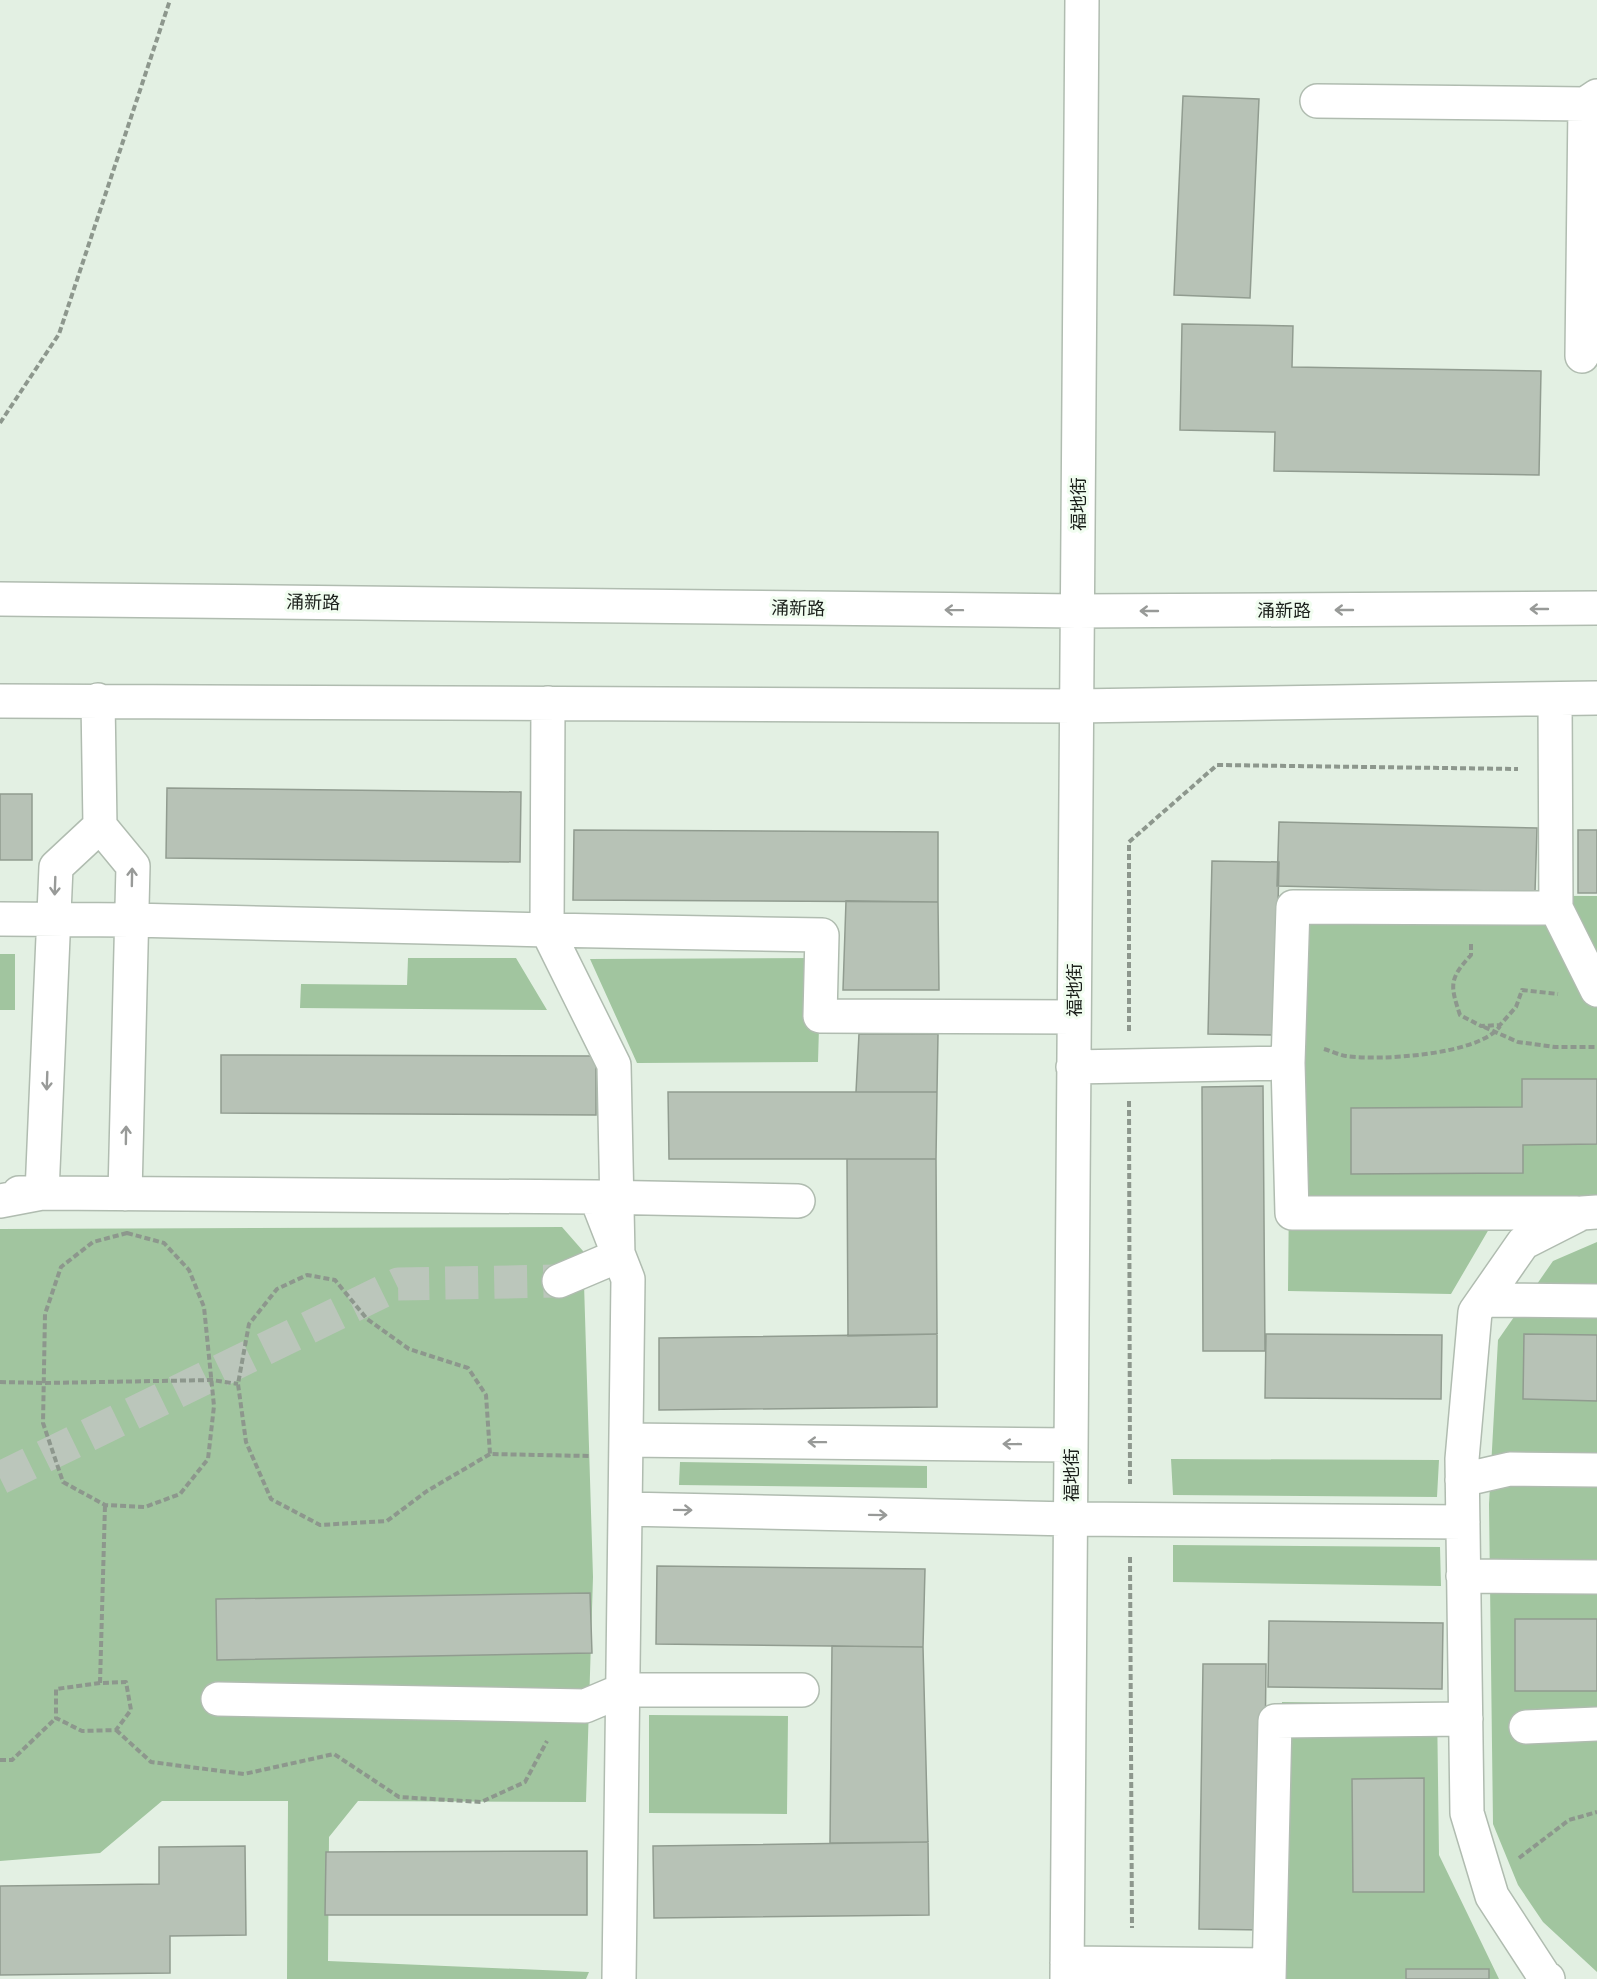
<svg xmlns="http://www.w3.org/2000/svg" width="1597" height="1979" font-family="'Asap Condensed','Noto Sans SC',sans-serif">
<style>
.green{fill:#a1c59f}
.building{fill:#b7c2b6;stroke:#919c90;stroke-width:1.5}
.lines{fill:none;stroke-linecap:round;stroke-linejoin:round}
.minor-tunnel{stroke:#bbc6bb;stroke-width:33;stroke-dasharray:33 16;stroke-linecap:butt}
.minor-casing{stroke:#b0bcb0;stroke-width:36}
.path{stroke:#8d978d;stroke-width:4;stroke-dasharray:6 3;stroke-linecap:butt}
.minor{stroke:#fff;stroke-width:33}
.oneway{stroke:#989a98}
.labels{text-anchor:middle;dominant-baseline:central;stroke-width:6;stroke-linejoin:round;paint-order:stroke}
.street-label{font-size:18px;fill:#1a1f1a;stroke:#f1fdf0}
</style>
<rect width="100%" height="100%" fill="#e3f0e3"/>
<path class="green" d="M1292,895L1597,896V1197L1489,1229L1451,1294L1288,1291Z
M0,954H15V1010H0Z
M408,958H516L547,1010L300,1008L301,984L407,985Z
M821,958L818,1062L637,1063L590,959Z
M562,1227L583,1251L593,1577L586,1802L358,1801L329,1837L328,1961L589,1972L586,1979H287L288,1801H162L100,1853L0,1861V1229Z
M1597,1242V1972L1543,1922L1518,1885L1493,1824L1489,1504L1498,1340L1553,1261Z
M1171,1459L1439,1460L1437,1497L1173,1495Z
M680,1462L927,1466V1488L679,1485Z
M1173,1545L1440,1547L1441,1586L1173,1582Z
M1282,1702L1437,1704L1439,1855L1499,1979H1283Z
M649,1715L788,1716L787,1814L649,1813Z"/>
<path class="building" d="M1183,96L1259,99L1250,298L1174,295Z
M1182,324L1293,326L1292,367L1541,371L1539,475L1274,471L1275,432L1180,430Z
M167,788L521,792L520,862L166,858Z
M0,794H32V860H0Z
M1279,822L1537,828L1535,892L1277,886Z
M574,830L938,832V902L573,900Z
M1578,830H1597V893H1578Z
M1212,861L1279,862L1275,1035L1208,1034Z
M846,901L938,902L939,990H843Z
M859,1034H938L937,1092H856Z
M221,1055L596,1056V1115L221,1113Z
M1522,1079H1597V1144L1523,1145V1173L1351,1174V1108L1522,1107Z
M1263,1086L1265,1351H1203L1202,1087Z
M668,1092H937L936,1159H669Z
M847,1159H936L937,1334L848,1336Z
M937,1334V1407L659,1410V1338Z
M1266,1334L1442,1335L1441,1399L1265,1398Z
M1524,1334L1597,1335V1401L1523,1399Z
M657,1566L925,1569L923,1647L656,1644Z
M590,1593L592,1653L217,1660L216,1599Z
M1515,1619H1597V1691H1515Z
M1269,1621L1443,1623L1442,1689L1268,1687Z
M832,1646L923,1647L928,1842L830,1843Z
M1203,1664H1266L1263,1930L1199,1929Z
M1424,1778V1892H1353L1352,1779Z
M928,1842L929,1915L654,1918L653,1846Z
M245,1846L246,1935L170,1936V1973L0,1975V1886L159,1884V1847Z
M587,1851V1915H325L326,1852Z
M1406,1969H1489V1979H1406Z"/>
<g class="lines">
<path class="minor-tunnel" d="M0,1478L398,1284L559,1281"/>
<defs>
<path id="minor" d="M1317,101L1585,104
M1582,356L1585,104L1597,96
M0,599L1077,611L1597,608
M1555,699L1556,908L1597,990
M98,700L100,826L133,866L125,1194
M0,701L1076,706L1597,698
M548,703L547,930L822,935L820,1016L1074,1017
M0,919L131,920L547,930L614,1065L618,1256L559,1281
M1288,1063L1292,1213H1577
M1073,1067L1288,1063L1293,907L1556,908
M19,1193H42L56,867L100,826
M596,1197L798,1201
M0,1201L42,1193L596,1197L628,1279L619,1979
M1484,1300L1597,1301
M626,1440L1071,1445
M1462,1480L1510,1469L1597,1470
M625,1509L1071,1519L1463,1522
M1463,1576L1597,1577
M218,1699L585,1706L623,1690H802
M1526,1727L1597,1724
M1067,1963L1269,1965
M1067,1979L1082,0
M1269,1979L1275,1721L1466,1719
M1548,1979L1544,1976L1492,1896L1467,1813L1462,1459L1475,1312L1523,1243L1582,1213L1597,1212"/>
</defs>
<use href="#minor" class="minor-casing"/>
<path class="path" d="M0,423L59,334L170,0
M1471,944V955C1449,979 1450,985 1460,1015L1481,1026L1500,1025L1516,1007L1522,990L1558,994
M1484,1027L1518,1042L1555,1047H1597
M1129,1031V842L1217,765L1518,769
M1324,1049C1331,1051 1339,1055 1346,1056C1379,1061 1480,1055 1500,1026
M1129,1101L1130,1484
M127,1233L164,1243L189,1270L204,1307L214,1406L208,1459L180,1494L145,1507L105,1505L63,1482L43,1423L45,1314L61,1267L93,1242Z
M0,1382L44,1383L212,1380L238,1384
M490,1454L427,1491L387,1521L320,1525L271,1499L246,1442L238,1384L249,1324L277,1289L307,1275L335,1280L367,1319L409,1349L468,1368L486,1395L490,1454L589,1456
M1130,1557L1132,1928
M100,1683L56,1689V1718L82,1731L116,1730L131,1710L126,1682L100,1683L105,1505
M116,1730L151,1762L244,1774L334,1754L399,1797L481,1802L525,1782L547,1741
M0,1760H12L56,1718
M1519,1858L1569,1820L1597,1812"/>
<use href="#minor" class="minor"/>
</g>
<defs><path id="oneway-shaft" d="M-6 0H5M1.5-3L5.5 0L1.5 3" fill="none" stroke-width="1.6" stroke-linecap="round" stroke-linejoin="round" transform="scale(1.5)"/></defs>
<g class="oneway">
<use href="#oneway-shaft" transform="translate(1539 609) rotate(180)"/>
<use href="#oneway-shaft" transform="translate(954 610) rotate(-179)"/>
<use href="#oneway-shaft" transform="translate(1344 610) rotate(180)"/>
<use href="#oneway-shaft" transform="translate(1149 611) rotate(180)"/>
<use href="#oneway-shaft" transform="translate(132 877) rotate(-89)"/>
<use href="#oneway-shaft" transform="translate(55 886) rotate(92)"/>
<use href="#oneway-shaft" transform="translate(47 1081) rotate(92)"/>
<use href="#oneway-shaft" transform="translate(126 1135) rotate(-89)"/>
<use href="#oneway-shaft" transform="translate(817 1442) rotate(-179)"/>
<use href="#oneway-shaft" transform="translate(1012 1444) rotate(-179)"/>
<use href="#oneway-shaft" transform="translate(683 1510) rotate(1)"/>
<use href="#oneway-shaft" transform="translate(878 1515) rotate(1)"/>
</g>
<g class="labels">
<g class="street-label">
<text transform="translate(1078 504) rotate(-90)">福地街</text>
<text transform="translate(313 602) rotate(1)">涌新路</text>
<text transform="translate(798 608) rotate(1)">涌新路</text>
<text x="1284" y="610">涌新路</text>
<text transform="translate(1074 990) rotate(-90)">福地街</text>
<text transform="translate(1071 1475) rotate(-90)">福地街</text>
</g>
</g>
</svg>
